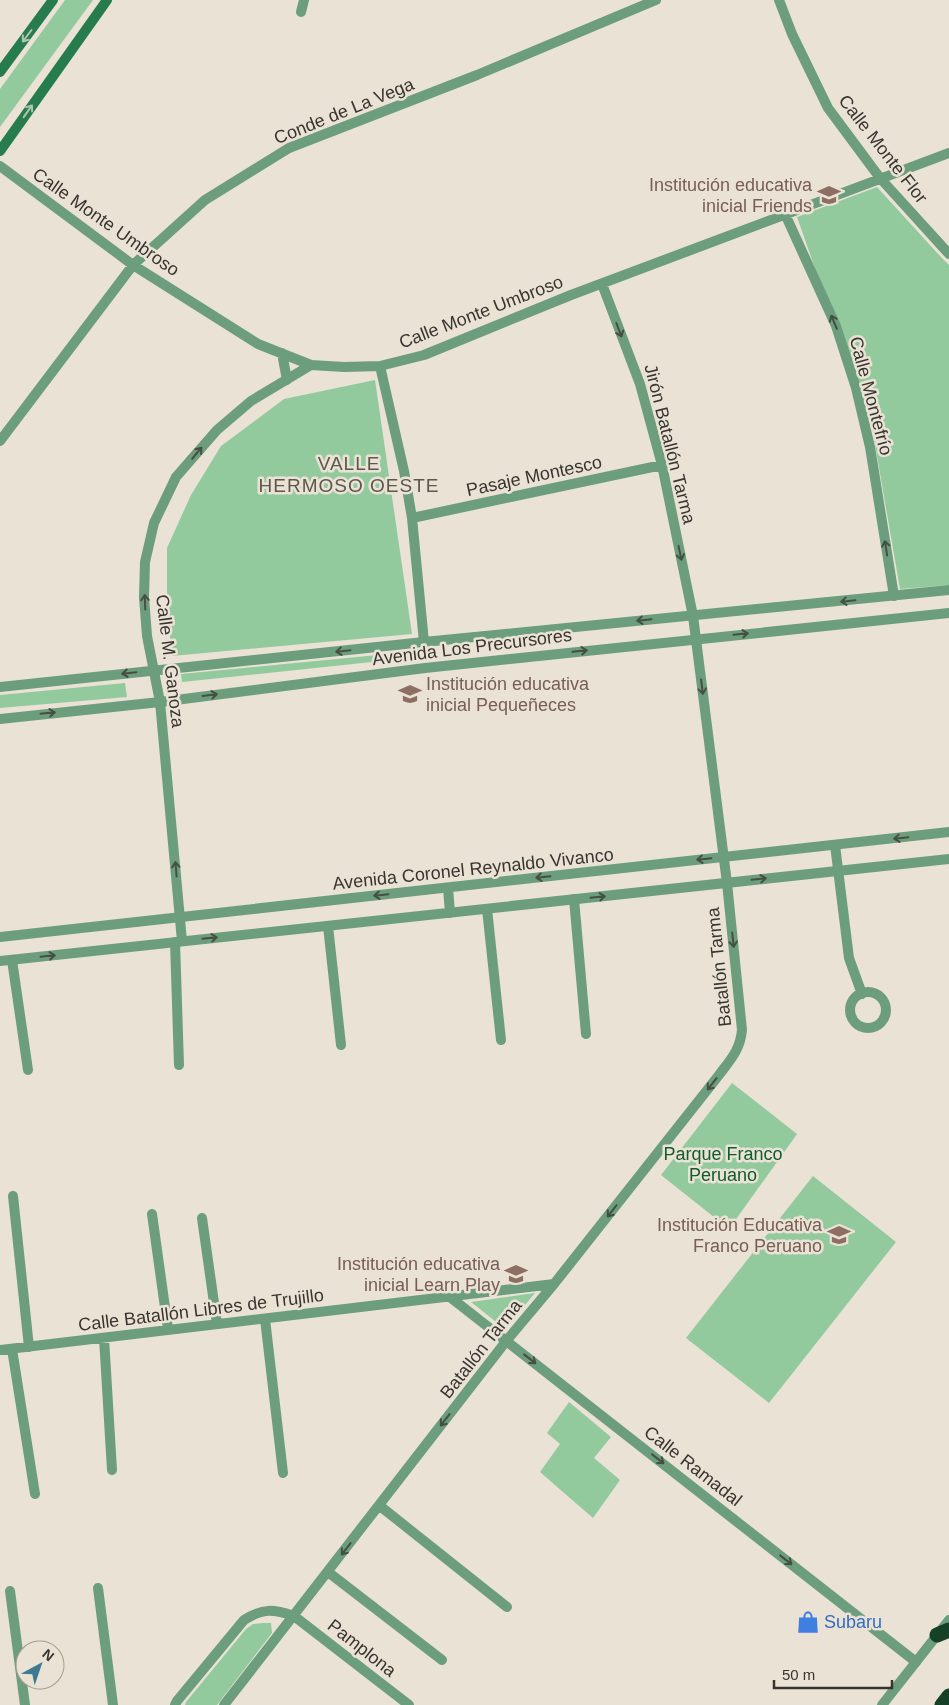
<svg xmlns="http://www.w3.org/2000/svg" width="949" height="1705" font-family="Helvetica,sans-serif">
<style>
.green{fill:#92ca9e}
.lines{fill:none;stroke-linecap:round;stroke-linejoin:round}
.minor{stroke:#6c9e7d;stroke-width:10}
.tertiary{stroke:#6c9e7d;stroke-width:10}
.secondary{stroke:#277c4d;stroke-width:10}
.motorway{stroke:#164128;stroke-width:15}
.oneway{stroke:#b0c3ac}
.oneway2{stroke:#454f43}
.labels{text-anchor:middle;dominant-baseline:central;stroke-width:5;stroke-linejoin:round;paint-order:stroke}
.street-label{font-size:18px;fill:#383530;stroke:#eae2d5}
.education-label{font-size:18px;fill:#785e54;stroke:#eae2d5;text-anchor:end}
.park-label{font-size:18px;fill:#0f5c2c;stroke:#eae2d5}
.shop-label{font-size:18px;fill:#366cbe;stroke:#eae2d5;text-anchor:start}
.neighbourhood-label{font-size:19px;letter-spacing:1px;fill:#5e574c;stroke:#eae2d5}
</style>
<rect width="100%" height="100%" fill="#eae2d5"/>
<path class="green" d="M65,0H93L0,127V89Z
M877,187L939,255L949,265V585L900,589L873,433L797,217Z
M375,380L412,634L172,656L167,608V548L191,495L221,446L284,399Z
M419,651V657L182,682L181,674Z
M125,683L127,697L0,708V695Z
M732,1083L797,1134L729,1229L661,1175Z
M813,1176L896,1242L769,1403L686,1338Z
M535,1293L505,1329L471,1302Z
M569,1402L611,1437L594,1458L620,1480L593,1518L540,1472L560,1444L547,1433Z
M263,1623H271L272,1633L217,1705H185L186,1702L246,1629L253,1624Z"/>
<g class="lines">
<path class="minor" d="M779,0L792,34L828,108L880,178L949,254
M301,12L304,0
M0,166L133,265L258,344L311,365L344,367L380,366L424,355L571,295L949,153
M785,214L836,326L856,388L870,447L894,596
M282,353L287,380
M380,366L404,471L412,518L424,642
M0,441L133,265L205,200L289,148L477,75L656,0
M412,518L662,465
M835,845L849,958L862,994
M574,899L586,1034
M487,909L501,1040
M328,926L341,1045
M182,941L160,702L147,636L144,597L145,562L154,523L176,477L217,430L251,401L311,365
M175,942L179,1065
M12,960L28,1070
M850 1010a18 18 0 1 1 36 0a18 18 0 1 1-36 0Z
M13,1196L29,1347
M152,1214L168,1329
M202,1218L217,1324
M450,1297L916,1662
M265,1319L283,1473
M104,1338L112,1470
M12,1349L35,1494
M0,1350L554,1284
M380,1506L507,1607
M328,1572L442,1660
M98,1588L113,1705
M10,1591L25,1705
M175,1705L177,1701L244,1620C263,1608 273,1609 294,1616L409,1705
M224,1705L507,1340L554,1284L719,1075C731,1059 740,1050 742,1030L727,883L693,616L662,465L640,384L602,284"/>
<path class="tertiary" d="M0,687L424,642L949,590
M0,719L160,702L425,668L949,613
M448,888L450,913
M0,937L949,832
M0,961L949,859
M882,1705L949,1620"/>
<path class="secondary" d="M0,72L53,0
M0,151L107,0"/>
<path class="motorway" d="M937,1635L949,1630
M942,1705L949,1696"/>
</g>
<defs><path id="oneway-shaft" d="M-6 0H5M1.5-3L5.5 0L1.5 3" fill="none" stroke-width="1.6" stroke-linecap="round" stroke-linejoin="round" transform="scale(1.25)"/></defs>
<g class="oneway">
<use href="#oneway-shaft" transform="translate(27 36) rotate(127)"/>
<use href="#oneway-shaft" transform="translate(28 111) rotate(-55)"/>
</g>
<g class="oneway2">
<use href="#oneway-shaft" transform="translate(834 322) rotate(-113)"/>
<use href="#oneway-shaft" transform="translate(619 330) rotate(69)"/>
<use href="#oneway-shaft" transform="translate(197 453) rotate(-50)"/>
<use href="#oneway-shaft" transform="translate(886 548) rotate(-99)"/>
<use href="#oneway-shaft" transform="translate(680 553) rotate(78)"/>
<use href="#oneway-shaft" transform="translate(848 601) rotate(174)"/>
<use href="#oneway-shaft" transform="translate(145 602) rotate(-92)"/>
<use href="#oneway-shaft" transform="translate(644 620) rotate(174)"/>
<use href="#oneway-shaft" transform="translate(741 634) rotate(-6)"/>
<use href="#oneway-shaft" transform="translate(343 651) rotate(174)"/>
<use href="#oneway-shaft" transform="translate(580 651) rotate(-6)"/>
<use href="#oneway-shaft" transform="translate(129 673) rotate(174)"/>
<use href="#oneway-shaft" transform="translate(702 687) rotate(83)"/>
<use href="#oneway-shaft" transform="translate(210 695) rotate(-7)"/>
<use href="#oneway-shaft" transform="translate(48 713) rotate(-6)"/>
<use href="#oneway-shaft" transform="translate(901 838) rotate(174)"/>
<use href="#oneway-shaft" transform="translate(704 859) rotate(174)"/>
<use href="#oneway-shaft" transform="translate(176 869) rotate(-95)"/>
<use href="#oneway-shaft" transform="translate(543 877) rotate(174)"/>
<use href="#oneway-shaft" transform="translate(759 879) rotate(-6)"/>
<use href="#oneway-shaft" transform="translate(381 895) rotate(174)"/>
<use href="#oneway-shaft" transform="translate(598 897) rotate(-6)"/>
<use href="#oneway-shaft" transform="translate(210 938) rotate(-6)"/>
<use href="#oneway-shaft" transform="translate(733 940) rotate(84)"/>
<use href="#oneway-shaft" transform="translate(48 956) rotate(-6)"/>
<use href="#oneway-shaft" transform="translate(712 1084) rotate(128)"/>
<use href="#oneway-shaft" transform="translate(612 1211) rotate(128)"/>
<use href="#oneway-shaft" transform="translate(530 1359) rotate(38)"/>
<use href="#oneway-shaft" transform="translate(445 1420) rotate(128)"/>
<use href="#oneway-shaft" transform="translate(658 1459) rotate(38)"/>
<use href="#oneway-shaft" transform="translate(346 1549) rotate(128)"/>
<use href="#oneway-shaft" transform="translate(786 1560) rotate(38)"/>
</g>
<defs>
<symbol id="school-bare" viewBox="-9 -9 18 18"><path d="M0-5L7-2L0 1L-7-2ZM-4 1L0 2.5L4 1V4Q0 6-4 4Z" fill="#8d6e63" stroke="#eae2d5" stroke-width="2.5" paint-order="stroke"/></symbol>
<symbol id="shop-bare" viewBox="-9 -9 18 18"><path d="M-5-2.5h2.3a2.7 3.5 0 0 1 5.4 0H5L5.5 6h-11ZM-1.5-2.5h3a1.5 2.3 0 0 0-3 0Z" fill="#3f7fe0" stroke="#eae2d5" stroke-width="2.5" paint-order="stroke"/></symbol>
</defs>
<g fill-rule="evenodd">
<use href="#school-bare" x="813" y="179" width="32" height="32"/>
<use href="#school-bare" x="394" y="678" width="32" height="32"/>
<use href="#school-bare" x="823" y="1219" width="32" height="32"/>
<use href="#school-bare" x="500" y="1258" width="32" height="32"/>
<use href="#shop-bare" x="792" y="1606" width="32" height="32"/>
</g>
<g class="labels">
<g class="street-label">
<text transform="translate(344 111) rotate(-22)">Conde de La Vega</text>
<text transform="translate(883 149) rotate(52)">Calle Monte Flor</text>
<text transform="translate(106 222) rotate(35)">Calle Monte Umbroso</text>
<text transform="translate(481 312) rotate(-21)">Calle Monte Umbroso</text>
<text transform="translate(871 396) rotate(75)">Calle Montefrío</text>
<text transform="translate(670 444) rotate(76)">Jirón Batallón Tarma</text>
<text transform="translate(534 476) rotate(-12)">Pasaje Montesco</text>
<text transform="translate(472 647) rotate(-7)">Avenida Los Precursores</text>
<text transform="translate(170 661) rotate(83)">Calle M. Ganoza</text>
<text transform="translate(473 869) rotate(-6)">Avenida Coronel Reynaldo Vivanco</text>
<text transform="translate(719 967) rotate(-96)">Batallón Tarma</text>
<text transform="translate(201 1310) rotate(-7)">Calle Batallón Libres de Trujillo</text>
<text transform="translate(481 1349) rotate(-52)">Batallón Tarma</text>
<text transform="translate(693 1466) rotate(38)">Calle Ramadal</text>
<text transform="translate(362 1648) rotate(38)">Pamplona</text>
</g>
<g class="education-label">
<text x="812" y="185">Institución educativa<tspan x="812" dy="21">inicial Friends</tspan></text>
<text x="426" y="684" text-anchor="start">Institución educativa<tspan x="426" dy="21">inicial Pequeñeces</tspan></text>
<text x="822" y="1225">Institución Educativa<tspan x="822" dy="21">Franco Peruano</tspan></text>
<text x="500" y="1264">Institución educativa<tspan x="500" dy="21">inicial Learn Play</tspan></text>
</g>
<g class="park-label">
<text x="723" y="1154">Parque Franco<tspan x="723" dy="21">Peruano</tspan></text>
</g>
<g class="shop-label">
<text x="824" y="1622">Subaru</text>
</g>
<g class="neighbourhood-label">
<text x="349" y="463">VALLE<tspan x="349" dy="22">HERMOSO OESTE</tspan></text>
</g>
</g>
<g transform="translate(40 1665) rotate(40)"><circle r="24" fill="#eae2d5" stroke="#a39d93"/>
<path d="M0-4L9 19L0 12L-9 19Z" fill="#3f7992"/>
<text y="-8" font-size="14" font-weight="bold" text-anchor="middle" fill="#383530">N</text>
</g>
<path d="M774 1680v8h118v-8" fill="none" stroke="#383530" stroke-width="2.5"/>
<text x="782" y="1680" font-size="15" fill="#383530" stroke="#eae2d5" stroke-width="4" paint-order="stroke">50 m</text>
</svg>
